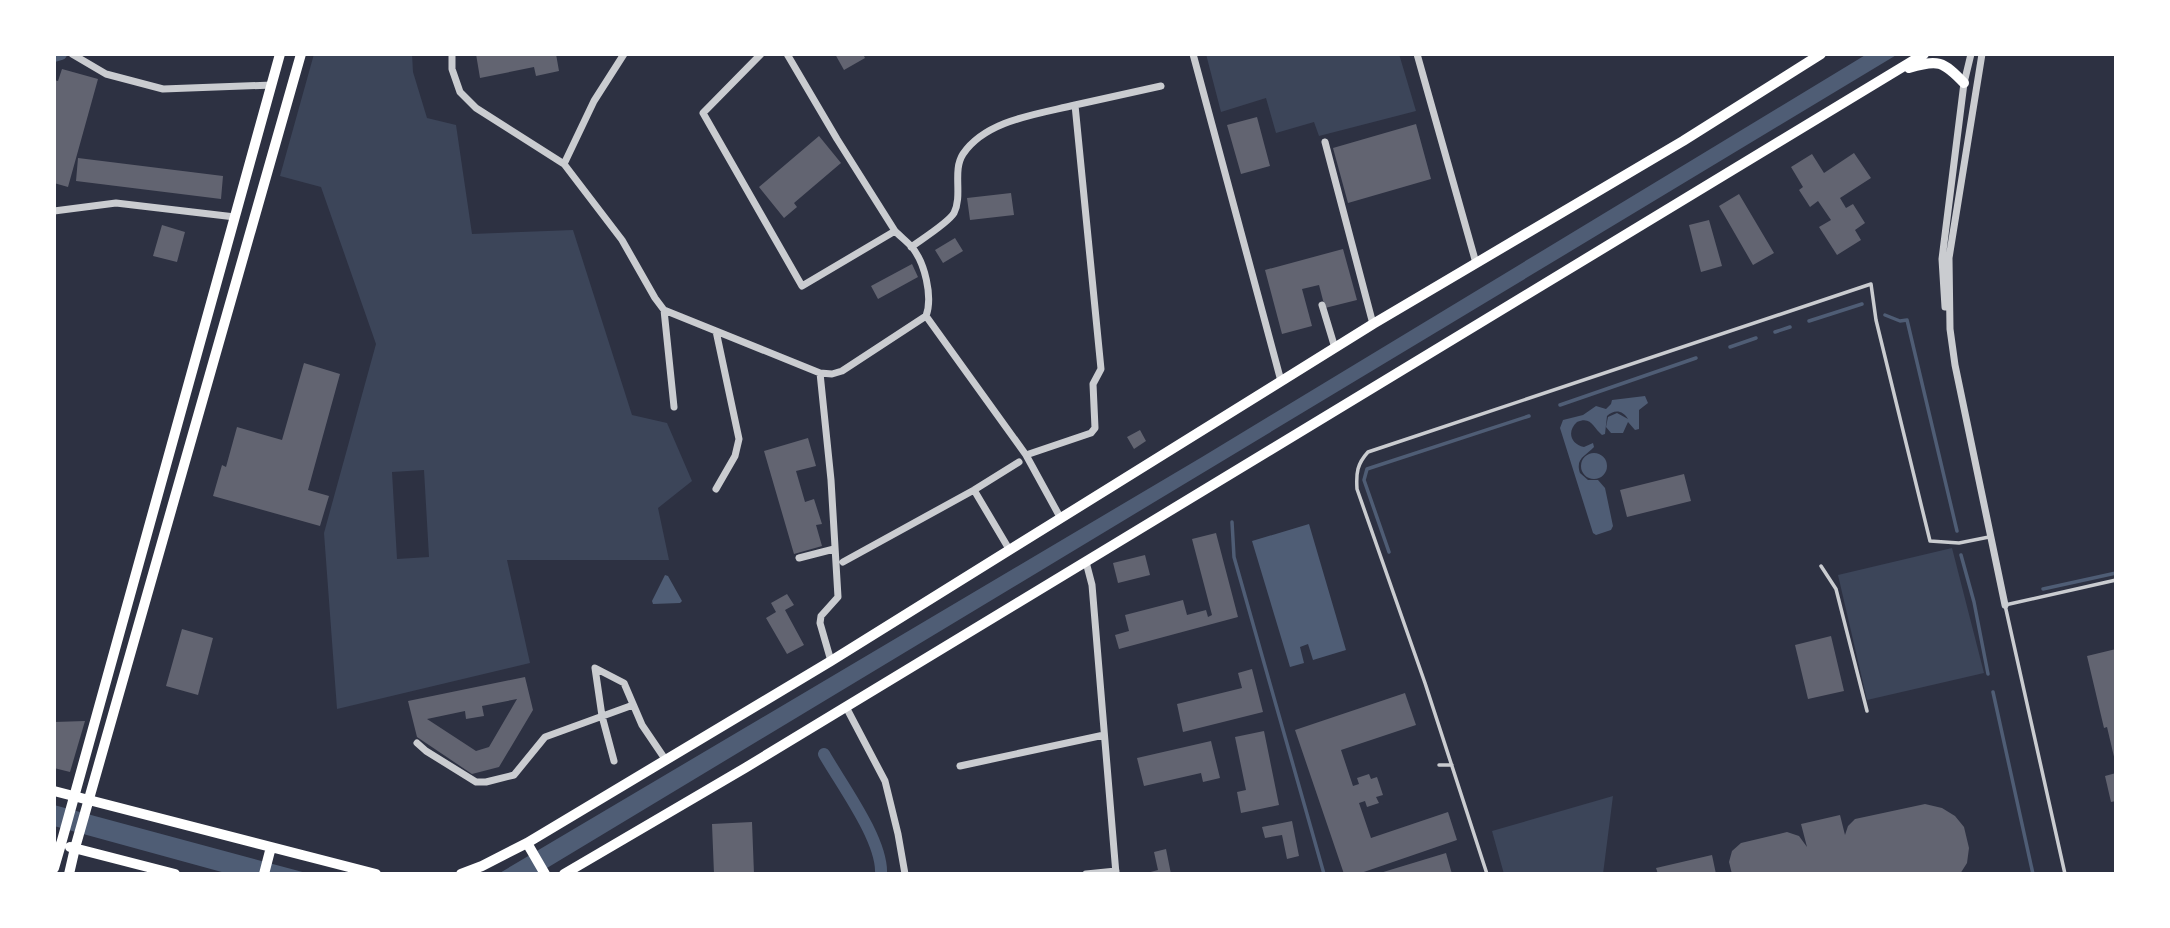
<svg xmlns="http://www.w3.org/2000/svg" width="2170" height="928" font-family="Jost,sans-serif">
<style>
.green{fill:#3c4559;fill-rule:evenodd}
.water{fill:#4f5d75}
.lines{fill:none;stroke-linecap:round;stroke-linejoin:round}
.stream{stroke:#4f5d75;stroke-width:3.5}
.canal{stroke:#4f5d75;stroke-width:12}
.building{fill:#626471;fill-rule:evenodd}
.service{stroke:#caccd0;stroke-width:3.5}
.minor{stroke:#caccd0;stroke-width:7}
.secondary{stroke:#fff;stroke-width:10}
.primary{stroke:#fff;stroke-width:10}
</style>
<rect width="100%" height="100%" fill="#2d3142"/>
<path class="green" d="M314,54H412L413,72L427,118L456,125L472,234L573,230L632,415L667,423L692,481L658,508L669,560H507L530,663L337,709L324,533L376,344L321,187L280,176ZM424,470L429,557L397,559L392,472Z
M1206,54H1399L1416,111L1319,136L1314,122L1276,133L1266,98L1221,112Z
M1952,548L1984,673L1867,700L1838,575Z
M1613,796L1603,874H1504L1492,831Z"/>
<path class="water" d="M1867,54H1898L537,874H498L1202,457Z
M1645,396L1648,403L1639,410V429L1635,430L1628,422L1623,433H1611L1606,427L1608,417L1617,413L1628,419C1623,410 1614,409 1607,416L1605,434L1602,435C1593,428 1592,416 1577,422C1567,431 1570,444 1584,447L1593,443L1594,447C1586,456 1575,458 1580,473L1588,480H1598L1605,488L1613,526L1611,530L1596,535L1593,533L1560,428L1563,420L1583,415L1596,406L1606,409L1611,404L1612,400Z
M1581 466a13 13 0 1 1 26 0a13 13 0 1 1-26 0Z
M1309,524L1346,650L1313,660L1308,644L1300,647L1304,663L1290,667L1252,541Z
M665,575L668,576L682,601L680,603L653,604L652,601Z
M54,805L310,874H229L54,826Z"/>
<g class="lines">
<path class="stream" d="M1885,315L1900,321L1907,320L1957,531
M1809,321L1862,304
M1775,332L1790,327
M1730,347L1756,338
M1560,405L1696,358
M1232,522L1234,557L1324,874
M1389,552L1364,480L1367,469L1529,416
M1961,555L1974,602L1988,674
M2043,589L2116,573
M1993,692L2033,874"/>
<path class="canal" d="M54,56L61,54
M824,754C841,784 883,840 881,874"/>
</g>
<path class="building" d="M476,54H556L559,71L536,76L534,67L480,78Z
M835,54H863L865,58L844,70Z
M62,69L98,79L68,187L54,183V80L58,81Z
M1257,117L1270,166L1241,174L1227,125Z
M1416,124L1431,179L1348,203L1333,148Z
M819,136L841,163L794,203L797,207L784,218L759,187Z
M1854,153L1871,178L1840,198L1846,208L1853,204L1865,223L1855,230L1861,240L1837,255L1819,227L1831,220L1818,201L1810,207L1799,190L1803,187L1791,167L1812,154L1824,173Z
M78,158L223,176L221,199L76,181Z
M1011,193L1014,215L970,220L967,198Z
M1739,194L1774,253L1753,265L1719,206Z
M1709,220L1722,266L1701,272L1689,225Z
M162,225L185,232L177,262L153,256Z
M955,238L963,251L943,263L935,250Z
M1343,249L1357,300L1325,308L1319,285L1302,289L1312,326L1282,334L1265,270Z
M912,264L918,277L878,299L871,286Z
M304,363L340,374L308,490L329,496L320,526L213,496L222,465L226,467L237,427L282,440Z
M1140,430L1146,441L1134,449L1127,437Z
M808,438L816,466L796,471L805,502L814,499L822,524L816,525L822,546L794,554L764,451Z
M1684,474L1691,501L1627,517L1620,490Z
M1216,533L1238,617L1119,649L1115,635L1129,631L1125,615L1183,600L1187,615L1206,610L1208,617L1212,615L1192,539Z
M1145,555L1150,575L1118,583L1113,563Z
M787,594L794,605L785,610L804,645L787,654L766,618L776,612L771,603Z
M182,629L213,638L198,695L166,686Z
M1831,636L1844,691L1808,699L1795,645Z
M2116,649V761H2115L2107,727L2104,728L2087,656Z
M1252,669L1263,712L1183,732L1177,704L1242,688L1238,673Z
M525,677L533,710L499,767L472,774L417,737L408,701ZM517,699L489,747L476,751L427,719L465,711L466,719L484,716L482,706Z
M1405,693L1416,725L1341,750L1353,786L1359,784L1357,778L1369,774L1371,779L1377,777L1383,795L1376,797L1379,803L1367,807L1365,801L1359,803L1371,838L1448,812L1457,840L1358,874H1344L1295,730Z
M85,721L70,772L54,768V722Z
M1264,731L1279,805L1241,813L1237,792L1246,790L1235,737Z
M1211,741L1220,778L1203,782L1201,773L1144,786L1137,758Z
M2116,773V801L2111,802L2105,776Z
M1925,804L1942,808L1955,816L1964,827L1969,848L1967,863L1960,874H1732L1729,862L1732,851L1741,843L1787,832L1799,836L1807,847L1801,824L1840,815L1845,835L1848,826L1855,819Z
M1292,821L1299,856L1287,859L1282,835L1265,838L1262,827Z
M752,822L754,874H714L712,824Z
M1166,849L1171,874H1143L1158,870L1154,852Z
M1446,853L1452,874H1380V873Z
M1712,855L1716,874H1658L1656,868Z"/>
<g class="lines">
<path class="service" d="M1821,566L1836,589L1867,711
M1439,765H1452
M1487,874L1425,683L1357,489C1356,473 1357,464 1368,452L1871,284L1876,320L1930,541L1959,543L1989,537
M2065,874L2005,605L2116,580"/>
<path class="minor" d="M72,54L106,74L163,89L272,85
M452,54V69L460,92L476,108L564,164L622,240L655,298L664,310L820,373L832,374L842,371L926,316C933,297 925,262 911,246C906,241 900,236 895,231L802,286L703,113L761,54
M787,54L837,139L895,231
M1193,54L1281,381
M1417,54L1476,263
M1982,54L1949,258L1950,329L1955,365L2005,605
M1075,105L1161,86
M1325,142L1373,324
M564,164L594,101L624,54
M54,211L116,203L235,217
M911,247C922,239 948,223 954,213C963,195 952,171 963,154C986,120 1038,114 1075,105L1101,369L1093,384L1095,428L1091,433L1026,455
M1322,305L1335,348
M1945,307L1942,259L1964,83L1971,54
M664,310L674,407
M926,316L1026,455L1060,517
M820,373L831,480L838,597L821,616L820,623L831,661
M716,489L735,456L739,439L716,331
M974,490L1009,549
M799,558L834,549
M843,562L974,490L1019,462
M1086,562L1092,585L1116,874
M846,707L885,781L898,834L905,874
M417,743L426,751L476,782H486L514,775L545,737L633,705
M614,761L602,716L595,668L624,683L642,725L665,759
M960,766L1104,735
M1086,874L1116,871"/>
<path class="secondary" d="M54,868L61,844
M69,874L75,848"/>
<path class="primary" d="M1909,68C1938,59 1943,61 1964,83
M54,791L376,874
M527,843L545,874
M61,844L280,54
M70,847L175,874
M75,848L301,54
M264,874L271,847
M461,874L482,866L527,843L831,661L1373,324L1683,141L1821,54
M564,874L745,768L1924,54"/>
</g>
<rect width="2170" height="928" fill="none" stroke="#ffffff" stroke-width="112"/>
</svg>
